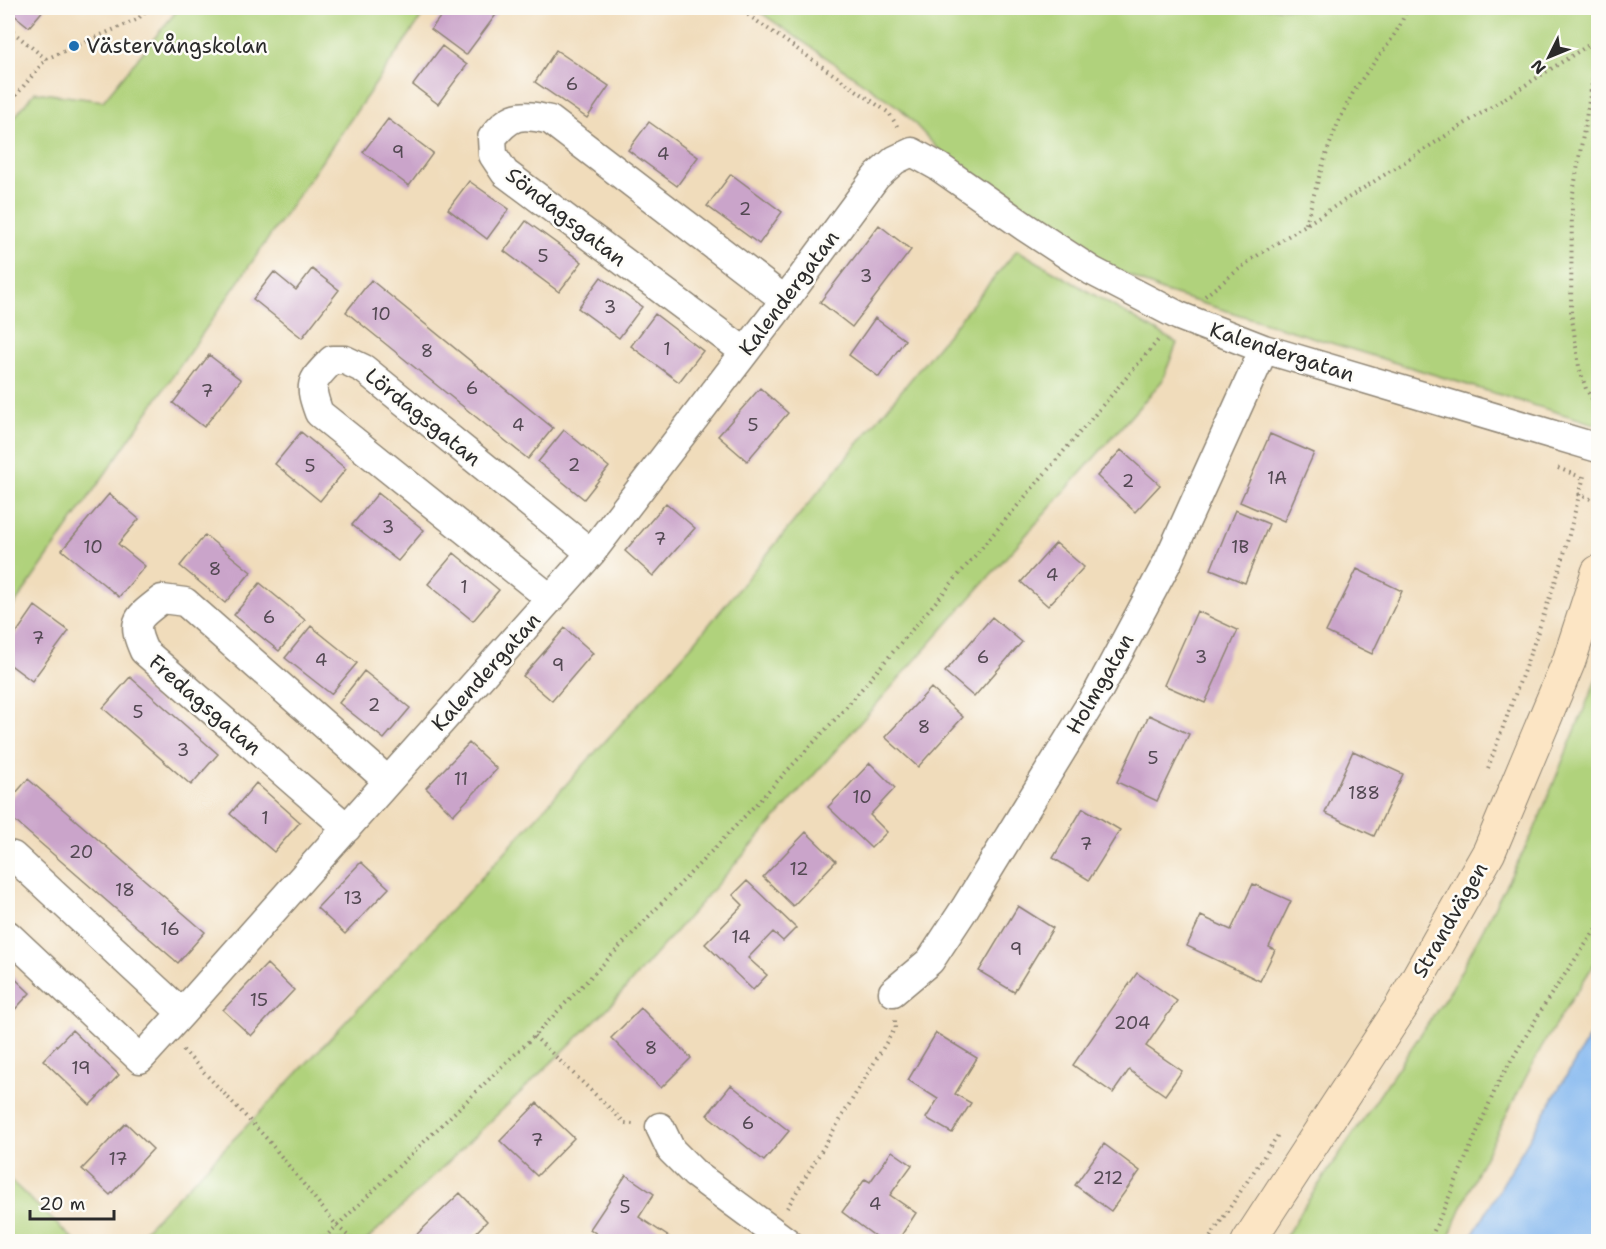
<svg xmlns="http://www.w3.org/2000/svg" width="1606" height="1249" font-family="'Shantell Sans',sans-serif">
<style>
.green{fill:#b0d27b;stroke:#6e7e53;stroke-width:1.5}
.water{fill:#80b5ef;stroke:#56708d;stroke-width:1.5}
.building{fill:#caa4ca}
.lines{fill:none;stroke-linecap:round;stroke-linejoin:round}
.street-casing{stroke:#8e8473;stroke-width:31}
.secondary-casing{stroke:#8e8473;stroke-width:35}
.path{stroke:#8e8473;stroke-width:4;stroke-dasharray:1.5 4.5;stroke-linecap:butt}
.street{stroke:#fff;stroke-width:28}
.secondary{stroke:#fce5c4;stroke-width:33}
.poi-dot{fill:#1f6fb2;stroke:#fdfcf7;stroke-width:2}
.labels{text-anchor:middle;dominant-baseline:central;stroke-width:5;stroke-linejoin:round;paint-order:stroke}
.number-label{font-size:18px;fill:#534953}
.poi-label{font-size:21px;fill:#2b2b2b;stroke:#fdfcf7;text-anchor:start}
.street-label{font-size:21px;fill:#2b2b2b;stroke:#fdfcf7}
</style>
<rect width="100%" height="100%" fill="#fdfcf7"/>
<filter id="ink" filterUnits="userSpaceOnUse"><feTurbulence type="fractalNoise" baseFrequency=".0167" numOctaves="2"/><feDisplacementMap in="SourceGraphic" scale="12" xChannelSelector="R" yChannelSelector="G"/><feConvolveMatrix kernelMatrix="1 2 1 2 8 2 1 2 1" color-interpolation-filters="sRGB"/></filter>
<filter id="wash" filterUnits="userSpaceOnUse"><feTurbulence type="fractalNoise" baseFrequency=".008" numOctaves="4" result="noise"/><feDisplacementMap in="SourceGraphic" scale="24" xChannelSelector="R" yChannelSelector="G"/><feGaussianBlur stdDeviation="1.35" result="paint"/><feColorMatrix in="noise" values="0 0 0 0 0 0 0 0 0 0 0 0 0 0 0 0 0 1.4 0 .05"/><feComposite in="paint" operator="in"/></filter>
<g filter="url(#wash)">
<rect width="100%" height="100%" fill="#f0dcbb"/>
<path class="green" d="M179,8H428L8,614V125L35,92L103,101Z
M754,8H1598V425L1162,291L1098,261L939,150L901,109Z
M1017,250L1177,343L1162,381L608,1008L366,1241H134L269,1103L485,874L694,643Z
M1598,675V958L1542,1046L1479,1168L1447,1241H1283L1305,1205L1452,988L1533,833Z
M8,1178L75,1241H8Z"/>
<path class="water" d="M1598,1022V1241H1469Z"/>
<g id="blocks">
<path class="building" d="M8,8H45L29,27L8,10Z
M447,8H501L466,55L431,29Z
M442,46L467,65L438,104L413,85Z
M556,50L609,86L587,118L535,82Z
M388,119L433,153L409,186L363,152Z
M649,122L698,157L677,186L628,150Z
M731,174L782,212L759,244L707,206Z
M469,181L509,209L487,239L448,209Z
M526,221L582,262L559,292L504,251Z
M879,225L911,250L852,327L820,302Z
M312,269L339,290L302,338L253,299L274,272L296,290Z
M601,277L642,307L619,338L578,308Z
M371,280L553,428L528,459L346,312Z
M655,314L703,351L679,382L631,346Z
M875,318L905,340L879,377L849,355Z
M209,355L241,380L204,427L173,403Z
M760,388L788,413L747,461L718,436Z
M564,430L609,467L584,499L538,462Z
M301,432L346,469L320,501L275,464Z
M1270,434L1314,453L1284,521L1240,502Z
M1121,450L1160,485L1135,512L1097,476Z
M378,493L424,530L398,561L352,525Z
M109,494L139,519L118,544L145,566L119,597L62,550Z
M666,503L695,528L653,576L625,551Z
M1235,510L1269,524L1245,583L1211,569Z
M205,535L251,572L225,603L180,566Z
M1056,543L1084,567L1048,606L1021,582Z
M454,553L499,590L473,621L428,584Z
M1357,569L1402,591L1372,654L1326,632Z
M260,583L305,620L279,651L234,615Z
M35,606L69,631L32,681L8,663V645Z
M1197,611L1238,630L1205,703L1164,685Z
M992,617L1022,642L974,697L945,672Z
M311,626L357,663L331,694L285,658Z
M565,628L593,653L552,701L523,676Z
M364,671L410,708L384,739L339,703Z
M130,677L218,754L191,785L103,708Z
M931,688L963,717L918,767L885,737Z
M1149,715L1189,734L1157,801L1117,782Z
M469,743L497,769L453,815L426,788Z
M1353,751L1403,774L1374,836L1325,813Z
M870,763L895,788L870,815L887,832L871,848L828,807Z
M28,779L205,932L178,963L8,815V802Z
M256,783L300,822L274,852L230,814Z
M1083,808L1120,830L1089,880L1053,858Z
M806,832L836,861L793,906L763,877Z
M361,862L389,888L345,934L317,908Z
M747,881L796,928L783,941L773,932L748,958L767,975L753,990L705,944L743,905L733,895Z
M1253,884L1291,901L1269,947L1275,950L1260,981L1187,946L1201,916L1231,930Z
M1018,906L1053,928L1014,992L979,971Z
M267,964L294,990L251,1036L223,1010Z
M8,972L30,993L8,1017Z
M1137,973L1177,1001L1146,1046L1182,1071L1165,1095L1129,1070L1113,1093L1073,1065Z
M641,1008L691,1058L661,1088L611,1038Z
M72,1030L119,1075L90,1105L43,1060Z
M936,1033L977,1058L955,1094L971,1103L952,1133L926,1118L938,1099L908,1080Z
M731,1085L789,1131L764,1161L707,1115Z
M537,1103L574,1138L537,1176L500,1141Z
M126,1123L153,1149L110,1195L82,1169Z
M1104,1144L1140,1171L1111,1211L1075,1185Z
M892,1151L912,1165L890,1195L916,1213L897,1242H883L842,1212L865,1179L870,1182Z
M626,1175L654,1194L639,1217L672,1239L671,1242H608L590,1229Z
M460,1193L487,1221L467,1242H417L413,1238Z"/>
</g>
</g>
<g filter="url(#ink)">
<use href="#blocks" fill-opacity="0" stroke="#8e8473" stroke-width="1.5"/>
<g class="lines">
<defs>
<path id="street" d="M745,352L505,173L493,155L492,138C511,114 520,113 550,120L785,300
M551,599L319,413C308,383 311,382 332,360H345L364,369L591,553
M347,828L144,651C130,620 138,618 162,599L185,602L388,781
M8,855L13,856L182,1013
M8,935L140,1059L182,1013L591,553L785,300L876,177L895,160L912,152L939,167L1025,227L1092,271L1179,316L1264,349L1598,448
M893,992L930,961L965,908L1099,690L1168,561L1264,349
M660,1127L671,1150L695,1174L787,1242"/>
<path id="secondary" d="M1248,1242L1400,1009L1489,852L1569,661L1598,572"/>
</defs>
<use href="#street" class="street-casing"/>
<use href="#secondary" class="secondary-casing"/>
<path class="path" d="M738,8L889,113L899,129
M8,28L46,59
M1598,49L1572,199L1571,311L1579,367L1586,389L1598,408
M8,105L46,59L138,19L148,8
M1306,224C1318,179 1330,134 1353,93C1370,63 1396,42 1407,8
M1205,296L1252,259L1598,39
M1558,468L1583,478
M1578,494L1598,502
M1488,768L1534,643L1562,562L1584,476
M534,1036L625,1123L633,1124
M183,1050L268,1140L337,1226L355,1242
M787,1208L895,1028V1020
M320,1242L534,1036L730,832L842,712L1160,338
M1207,1242L1278,1135
M1429,1242L1452,1190L1499,1081L1548,999L1598,926"/>
<use href="#street" class="street"/>
<use href="#secondary" class="secondary"/>
</g>
</g>
<circle class="poi-dot" cx="74" cy="46" r="6"/>
<g class="labels">
<g class="number-label">
<text x="572" y="84">6</text>
<text x="398" y="152">9</text>
<text x="663" y="154">4</text>
<text x="745" y="209">2</text>
<text x="543" y="256">5</text>
<text x="866" y="276">3</text>
<text x="610" y="307">3</text>
<text x="381" y="314">10</text>
<text x="667" y="349">1</text>
<text x="427" y="351">8</text>
<text x="472" y="388">6</text>
<text x="207" y="391">7</text>
<text x="518" y="425">4</text>
<text x="753" y="425">5</text>
<text x="574" y="465">2</text>
<text x="310" y="466">5</text>
<text x="1277" y="478">1A</text>
<text x="1128" y="481">2</text>
<text x="388" y="527">3</text>
<text x="660" y="539">7</text>
<text x="93" y="547">10</text>
<text x="1240" y="547">1B</text>
<text x="215" y="569">8</text>
<text x="1052" y="575">4</text>
<text x="464" y="587">1</text>
<text x="269" y="617">6</text>
<text x="38" y="638">7</text>
<text x="983" y="657">6</text>
<text x="1201" y="657">3</text>
<text x="321" y="660">4</text>
<text x="558" y="665">9</text>
<text x="374" y="705">2</text>
<text x="138" y="712">5</text>
<text x="924" y="727">8</text>
<text x="183" y="750">3</text>
<text x="1153" y="758">5</text>
<text x="461" y="779">11</text>
<text x="1364" y="793">188</text>
<text x="862" y="797">10</text>
<text x="265" y="818">1</text>
<text x="1086" y="844">7</text>
<text x="81" y="852">20</text>
<text x="799" y="869">12</text>
<text x="125" y="890">18</text>
<text x="353" y="898">13</text>
<text x="170" y="929">16</text>
<text x="741" y="937">14</text>
<text x="1016" y="949">9</text>
<text x="259" y="1000">15</text>
<text x="1132" y="1023">204</text>
<text x="651" y="1048">8</text>
<text x="81" y="1068">19</text>
<text x="748" y="1123">6</text>
<text x="537" y="1140">7</text>
<text x="118" y="1159">17</text>
<text x="1108" y="1178">212</text>
<text x="875" y="1204">4</text>
<text x="625" y="1207">5</text>
</g>
<g class="poi-label">
<text x="86" y="46">Västervångskolan</text>
</g>
<g class="street-label">
<text transform="translate(566 217) rotate(38)">Söndagsgatan</text>
<text transform="translate(789 293) rotate(-53)">Kalendergatan</text>
<text transform="translate(1282 352) rotate(18)">Kalendergatan</text>
<text transform="translate(423 417) rotate(39)">Lördagsgatan</text>
<text transform="translate(486 672) rotate(-48)">Kalendergatan</text>
<text transform="translate(1100 684) rotate(-60)">Holmgatan</text>
<text transform="translate(205 705) rotate(41)">Fredagsgatan</text>
<text transform="translate(1450 920) rotate(-60)">Strandvägen</text>
</g>
</g>
<rect width="1606" height="1249" fill="none" stroke="#fdfcf7" stroke-width="30"/>
<g transform="translate(1549 57) rotate(227)" stroke="#fdfcf7" stroke-width="4.5" paint-order="stroke">
<path d="M0-4.5L10 22L0 15L-10 22Z" fill="#2b2b2b"/>
<text y="-9" font-size="16" font-weight="bold" text-anchor="middle" fill="#2b2b2b">N</text>
</g>
<path d="M30 1210v9h84v-9" fill="none" stroke="#2b2b2b" stroke-width="3"/>
<text x="39" y="1210" font-size="18" fill="#2b2b2b" stroke="#fdfcf7" stroke-width="4.5" paint-order="stroke">20 m</text>
</svg>
